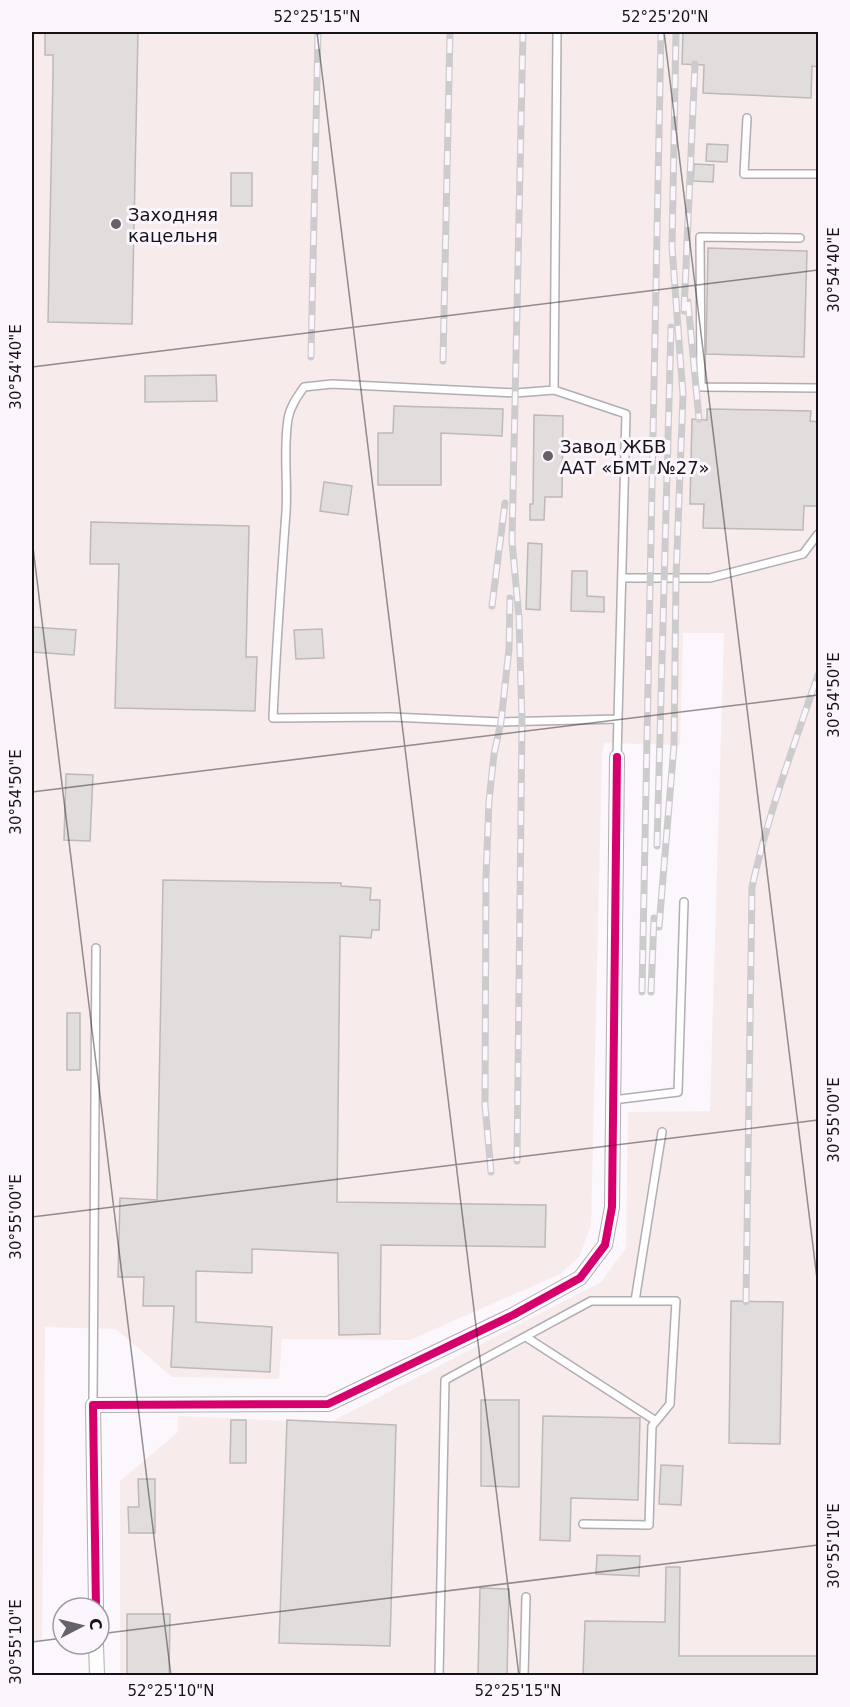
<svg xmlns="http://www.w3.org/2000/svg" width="850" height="1707" font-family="'DejaVu Sans',sans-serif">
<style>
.industrial{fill:#f8ebeb}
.building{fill:#e1dddc;stroke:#bdb9b9;stroke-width:1.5}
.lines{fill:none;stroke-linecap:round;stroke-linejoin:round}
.lane-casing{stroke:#b1adb2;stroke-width:10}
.street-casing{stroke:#b1adb2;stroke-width:16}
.lane{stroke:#fefeff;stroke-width:7}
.street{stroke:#fefeff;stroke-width:14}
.rail-casing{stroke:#cdcccd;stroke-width:7}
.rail{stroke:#fcf5fe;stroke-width:4.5;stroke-dasharray:14;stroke-linecap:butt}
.cycleway-casing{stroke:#fcf5fe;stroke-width:11}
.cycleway{stroke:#d6006c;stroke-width:8}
.ticks{fill:none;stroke:#161318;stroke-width:1.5;stroke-opacity:0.45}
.poi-dot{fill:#666368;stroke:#fcf5fe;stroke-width:2}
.labels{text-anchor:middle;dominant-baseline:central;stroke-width:6;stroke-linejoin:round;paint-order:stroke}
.poi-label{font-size:18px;fill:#161318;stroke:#fcf5fe;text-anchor:start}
.neatline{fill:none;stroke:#161318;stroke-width:2}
.ticks-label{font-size:15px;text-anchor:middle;fill:#161318}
</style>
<rect width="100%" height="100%" fill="#fbf7fc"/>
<path class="industrial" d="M32,32H818V1675H120V1481L178,1432V1416L329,1423L601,1282L626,1248L628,1112L710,1111L724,633H683L680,745L604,743L602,755L591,1226L579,1257L560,1274L410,1340L282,1339L279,1379L172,1377L116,1329L45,1327L42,1641H32Z"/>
<path class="building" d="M45,32H138L132,324L48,322L53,75V55H45Z
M683,32H819V67L812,66L811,98L703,93L704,65L682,64Z
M707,144L728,145L727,162L706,161Z
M694,164L714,165L713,182L693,181Z
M231,173H252V206H231Z
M708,248L807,251L804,357L706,354Z
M216,375L217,401L145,402V376Z
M394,406L503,409L502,436L441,433V485H378V433H393Z
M707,409L811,411L810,421L819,422V506H804L803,530L703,528L704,504H690L692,419L707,420Z
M534,415L563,416L562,497H545L544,520H530V504H533Z
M324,482L352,486L348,515L320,511Z
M91,522L249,526L246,657H257L255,711L115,708L119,564H90Z
M528,543L542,544L540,610L526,609Z
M572,571H587V596L604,597V612L571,611Z
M32,627L76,630L74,655L32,652Z
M322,629L324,658L296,659L294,630Z
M66,774L93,775L90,841L64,840Z
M163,880L341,883V886L371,888L370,900H380L379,930H372L371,938L340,936L337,1202L546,1205L545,1247L381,1245L380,1334L339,1335L338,1253L252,1249V1273L196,1271V1322L272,1327L270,1372L171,1367L174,1306H143L144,1277H118L120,1198L157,1200Z
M67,1013H80V1070H67Z
M731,1301L783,1302L780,1444L729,1443Z
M481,1400H519V1487L481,1486Z
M543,1416L640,1418L638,1500L571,1498L570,1541L540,1540Z
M231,1420H246V1463H230Z
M287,1420L396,1425L390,1646L279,1643Z
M661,1465L683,1466L681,1505L659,1504Z
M138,1479H155V1533H129L128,1507H139Z
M597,1555L640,1556L639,1576L596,1574Z
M666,1567H680L679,1656H819V1676H583L585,1621L665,1622Z
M480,1588L509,1589L507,1676H478Z
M127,1614H170L169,1676H127Z"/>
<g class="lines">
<defs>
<path id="lane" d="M747,118L744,174H818
M800,238L700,237L701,387L818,388
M554,390L557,32
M622,578H710L803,554L818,534
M617,757L626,414L554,390L516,393L332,384L304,387C297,397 290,407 288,419C283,450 288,481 286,512C281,581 276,649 273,718L392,717L501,722L618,719
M613,1100L678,1092L684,902
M635,1301L662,1132
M526,1337L656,1421
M93,1405L96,948
M439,1676L445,1380L591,1301H676L670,1404L652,1426L649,1525L583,1524
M524,1676L526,1597"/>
<path id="street" d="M96,1608L93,1405L328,1404L513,1315L580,1278L605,1245L612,1207L617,757
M96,1644L97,1676"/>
</defs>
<use href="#lane" class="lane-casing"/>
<use href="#street" class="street-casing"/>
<use href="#lane" class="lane"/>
<use href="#street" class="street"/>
<defs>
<path id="rail" d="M688,302L699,419
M684,311L695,64
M311,357L318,32
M443,361L450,32
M492,606L505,503
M657,846L671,327
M659,927L674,745L676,578L683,395L672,247L676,32
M642,992L661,32
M651,992L654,918
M517,1161L522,721L519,618L512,541L523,32
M491,1172L485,1105L486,877L489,801L494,754L501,722L509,649L510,598
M746,1302L752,887C768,814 794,745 818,675"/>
</defs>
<use href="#rail" class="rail-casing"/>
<use href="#rail" class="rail"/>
<defs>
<path id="cycleway" d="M96,1608L93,1405L328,1404L513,1315L580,1278L605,1245L612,1207L617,757"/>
</defs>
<use href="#cycleway" class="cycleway-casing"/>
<use href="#cycleway" class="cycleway"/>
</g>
<path class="ticks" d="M317,32L519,1676M664,32L818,1287M32,367L818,270M32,539L171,1676M32,792L818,695M32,1217L818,1120M99,1634L818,1545M32,1642L63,1638"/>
<g class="poi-dot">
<circle cx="116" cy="224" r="6"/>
<circle cx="548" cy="456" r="6"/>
</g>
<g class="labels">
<g class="poi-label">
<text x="128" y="214">Заходняя<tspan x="128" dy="21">кацельня</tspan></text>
<text x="560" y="446">Завод ЖБВ<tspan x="560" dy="21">ААТ «БМТ №27»</tspan></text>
</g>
</g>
<rect width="850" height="1707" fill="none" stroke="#fcf5fe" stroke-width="66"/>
<g transform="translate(81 1626) rotate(83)"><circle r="28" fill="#fcf5fe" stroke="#a09ba2" stroke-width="1.5"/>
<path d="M0-4.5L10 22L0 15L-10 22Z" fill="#666368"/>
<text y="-9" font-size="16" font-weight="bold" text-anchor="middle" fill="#161318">С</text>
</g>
<rect x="33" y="33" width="784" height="1641" class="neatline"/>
<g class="ticks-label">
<text x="317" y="22">52°25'15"N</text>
<text x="665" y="22">52°25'20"N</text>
<text transform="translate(834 270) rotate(-90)" y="5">30°54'40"E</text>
<text transform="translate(16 367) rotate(-90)" y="5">30°54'40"E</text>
<text transform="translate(834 695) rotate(-90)" y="5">30°54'50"E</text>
<text transform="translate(16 792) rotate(-90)" y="5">30°54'50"E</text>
<text transform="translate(834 1120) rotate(-90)" y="5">30°55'00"E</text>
<text transform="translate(16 1217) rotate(-90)" y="5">30°55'00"E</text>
<text transform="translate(834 1546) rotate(-90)" y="5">30°55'10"E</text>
<text transform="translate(16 1642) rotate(-90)" y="5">30°55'10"E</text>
<text x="171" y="1696">52°25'10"N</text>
<text x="518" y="1696">52°25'15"N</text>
</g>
</svg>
